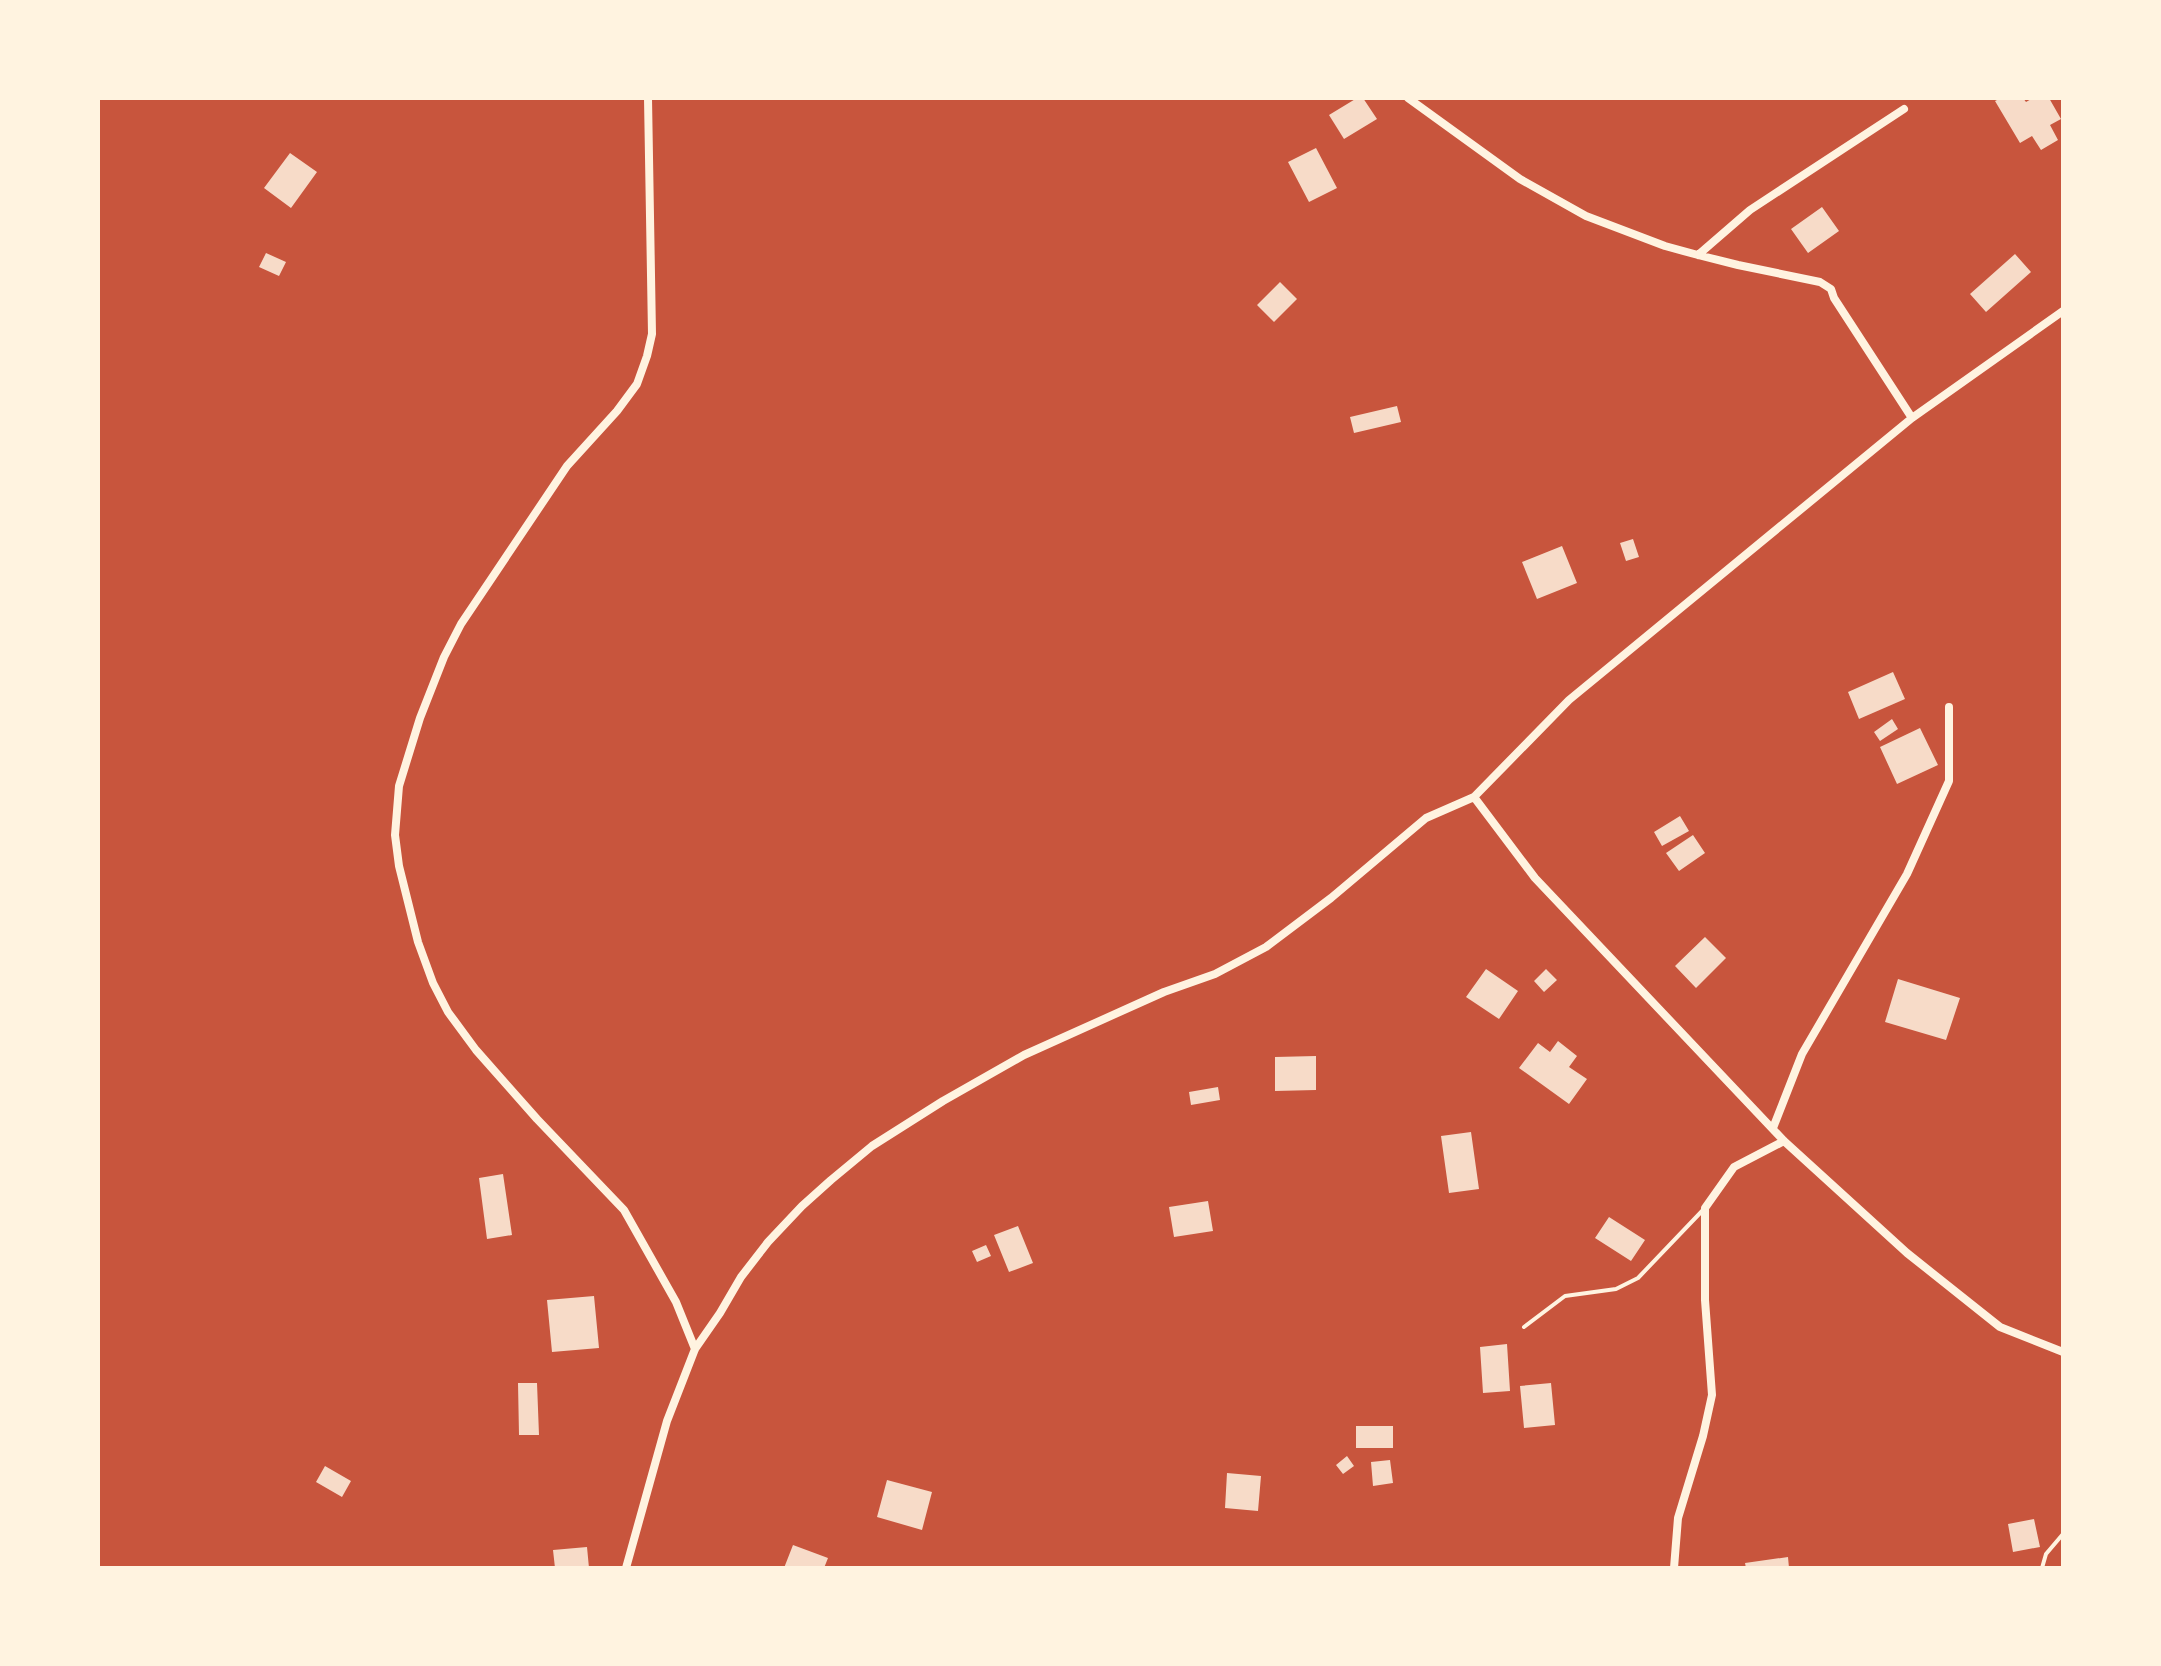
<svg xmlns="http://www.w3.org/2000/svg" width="2161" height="1666" font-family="'Noto Sans',sans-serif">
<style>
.building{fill:#f7dbc8}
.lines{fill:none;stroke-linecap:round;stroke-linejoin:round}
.service{stroke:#fff3e0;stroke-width:4}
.minor{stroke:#fff3e0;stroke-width:8}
</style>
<rect width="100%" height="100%" fill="#c8553d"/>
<path class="building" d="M1357,98H1363L1377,119L1344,139L1329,115Z
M2001,98H2023L2026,102L2033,98H2049L2061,119L2050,125L2058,140L2041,150L2032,136L2020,143L1995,101Z
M1316,148L1337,188L1309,202L1288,162Z
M290,153L317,172L291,208L264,188Z
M1822,207L1839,231L1808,253L1791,229Z
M266,253L286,262L279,276L259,267Z
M2015,254L2031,272L1986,312L1970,294Z
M1280,282L1297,299L1274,322L1257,305Z
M1397,406L1401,422L1354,433L1350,417Z
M1633,539L1639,557L1626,561L1620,543Z
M1562,546L1577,583L1537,599L1522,562Z
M1893,672L1905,699L1859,719L1848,692Z
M1892,719L1898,729L1880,741L1874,732Z
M1920,728L1938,765L1897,784L1880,747Z
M1680,816L1689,831L1662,846L1654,832Z
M1693,835L1705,853L1679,871L1666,853Z
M1705,937L1726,958L1696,988L1675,966Z
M1486,969L1518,991L1499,1019L1466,997Z
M1546,969L1557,980L1544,992L1534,981Z
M1898,979L1960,998L1946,1040L1885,1022Z
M1558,1041L1577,1056L1569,1067L1587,1079L1569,1104L1519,1068L1538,1043L1550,1052Z
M1316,1056V1090L1275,1091V1057Z
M1218,1087L1220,1100L1191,1105L1189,1092Z
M1471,1132L1479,1189L1449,1193L1441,1136Z
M503,1174L512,1235L487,1239L479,1178Z
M1208,1201L1213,1231L1174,1237L1169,1207Z
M1609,1217L1645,1240L1631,1261L1595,1238Z
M1018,1226L1033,1263L1009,1272L994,1235Z
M986,1245L991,1256L977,1262L972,1251Z
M594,1296L599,1348L552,1352L547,1300Z
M1507,1344L1510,1391L1483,1393L1480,1347Z
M518,1383H537L539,1435H519Z
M1551,1383L1555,1425L1524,1428L1520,1386Z
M1356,1426H1393V1448H1356Z
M1347,1456L1354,1466L1343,1474L1336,1465Z
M1390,1460L1393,1483L1373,1486L1371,1462Z
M325,1466L351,1481L342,1497L316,1482Z
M1227,1473L1261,1476L1258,1511L1225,1508Z
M887,1480L932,1492L922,1530L877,1517Z
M2034,1519L2040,1547L2013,1552L2008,1524Z
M793,1545L828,1558L824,1568H784Z
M587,1547L589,1568H555L553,1550Z
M1788,1557L1789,1568H1746L1745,1563Z"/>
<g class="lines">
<path class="service" d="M1524,1327L1565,1296L1616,1289L1638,1278L1703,1210
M2042,1568L2046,1554L2063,1534"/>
<path class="minor" d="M648,98L652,334L647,356L637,384L617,411L567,466L461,624L444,657L420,718L399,786L395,835L399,866L418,942L433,983L448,1012L476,1050L537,1119L624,1210L676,1302L695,1349
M1408,98L1520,179L1586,216L1665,246L1698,255L1738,265L1820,282L1831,289L1834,298L1912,418
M1698,255L1750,210L1904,109
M1474,797L1535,878L1784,1141L1907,1253L2000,1327L2063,1352
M1773,1128L1802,1054L1907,874L1949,781V707
M626,1568L667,1421L695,1349L720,1313L741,1277L768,1242L802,1206L831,1180L872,1146L943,1101L1024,1055L1164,992L1215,974L1266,947L1331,898L1426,818L1474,797L1569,700L1912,418L2063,311
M1674,1568L1678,1518L1703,1436L1712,1395L1705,1300V1208L1734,1167L1784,1141"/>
</g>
<rect width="2161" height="1666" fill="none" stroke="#fff3e0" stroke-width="200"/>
</svg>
